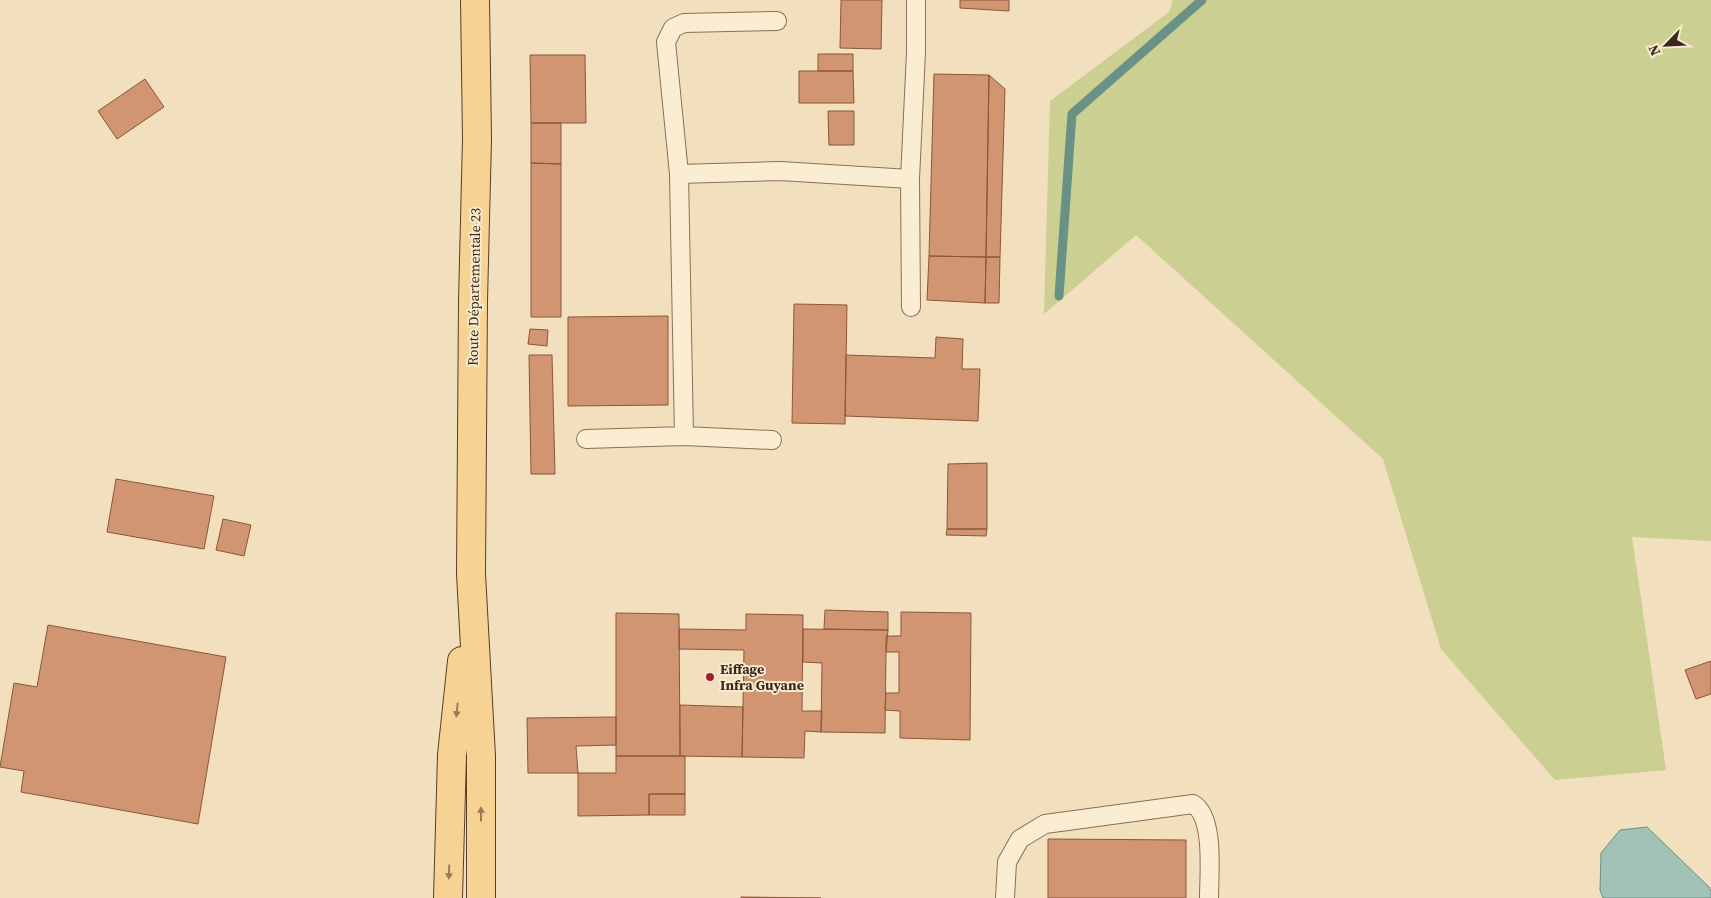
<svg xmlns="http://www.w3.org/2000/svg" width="1711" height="898" font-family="'Source Serif 4',serif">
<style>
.green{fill:#cbcf92}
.water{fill:#a2c2b7;stroke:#699185}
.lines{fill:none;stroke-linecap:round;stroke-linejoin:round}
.stream{stroke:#699185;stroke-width:9}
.building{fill:#d29571;stroke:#8b563a}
.service-casing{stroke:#8b6f56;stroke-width:20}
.primary-casing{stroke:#583d2a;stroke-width:30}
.service{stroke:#fbedd2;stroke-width:18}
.primary{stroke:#f7d393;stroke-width:28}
.oneway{fill:#987e57}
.poi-dot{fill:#9e2128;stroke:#f8eace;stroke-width:2}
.labels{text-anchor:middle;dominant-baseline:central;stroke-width:4;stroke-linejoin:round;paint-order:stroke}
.street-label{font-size:14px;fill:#39281b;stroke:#f8eace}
.poi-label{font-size:14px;font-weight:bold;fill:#39281b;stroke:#f8eace;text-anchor:start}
</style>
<rect width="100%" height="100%" fill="#f1dfbe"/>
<path class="green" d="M1173,0H1711V541L1632,537L1666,770L1555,780L1441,649L1383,459L1136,235L1044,314L1050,101L1169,12Z"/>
<path class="water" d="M1647,827L1709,887L1711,891V898H1603L1600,890L1601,853L1620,830Z"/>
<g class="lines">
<path class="stream" d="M1059,296L1072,114L1202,0"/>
</g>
<path class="building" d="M841,0H882L881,49L840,48Z
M960,0H1009V11L960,8Z
M818,54H853V71H818Z
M530,55H585L586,123H531Z
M799,71H853L854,103H799Z
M934,74L989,75L986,257L929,256Z
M989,75L1005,89L1000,257H986Z
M145,79L164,107L117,139L98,111Z
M828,111H854V145H829Z
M531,123H561V164L531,163Z
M531,163L561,164V317H531Z
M929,256L986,257L985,303L927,300Z
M986,257H1000L999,303H985Z
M794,304L847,305L845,424L792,423Z
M668,316V405L568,406V317Z
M530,329L548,330L547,346L528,344Z
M936,337L963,339L962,369H980L978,421L845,416L846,355L935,358Z
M529,355H552L555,474H531Z
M987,463V529H947L948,464Z
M116,479L214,496L204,549L107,532Z
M223,519L251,525L244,556L216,550Z
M947,529H987L986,536L946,535Z
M825,610L888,612V630L824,629Z
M901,612L971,613L970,740L900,738V711L885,710L886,693H899V652H886V636H901Z
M616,613L679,614L680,756H616Z
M746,614L803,615L802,711H822L821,732L805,731L804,758L742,757L744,650L679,649V629L746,630Z
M48,625L226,657L198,824L21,792L24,771L0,767L14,683L37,687Z
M803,629L888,630L886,652L885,733L821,732L822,663L803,662Z
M1711,661V694L1696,699L1685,670Z
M680,705L743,707L742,757L680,756Z
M616,717V745L576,746L578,773H528L527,718Z
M616,756H685V794H649V815L578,816V773H616Z
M649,794H685V815H649Z
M1048,839L1186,840V898H1048Z
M741,897L821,898H741Z"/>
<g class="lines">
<defs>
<path id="service" d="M777,21L684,23L673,28L666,42L679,174L780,171L910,179L916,52V0
M679,174L684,436
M910,179L911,307
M586,439L684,436L772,440
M1005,898L1007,862L1020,839L1045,824L1193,804C1215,817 1209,874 1209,898"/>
<path id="primary" d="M475,0L477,139L473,301L471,574L481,756V898
M448,898L452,755L462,661"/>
</defs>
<use href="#service" class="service-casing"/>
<use href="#primary" class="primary-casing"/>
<use href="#service" class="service"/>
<use href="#primary" class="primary"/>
</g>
<defs><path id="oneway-solid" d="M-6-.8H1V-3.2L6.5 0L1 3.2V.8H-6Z" transform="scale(1.25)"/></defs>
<g class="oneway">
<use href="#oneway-solid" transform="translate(457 710) rotate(96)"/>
<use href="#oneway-solid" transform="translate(481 814) rotate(-90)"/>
<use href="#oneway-solid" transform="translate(449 872) rotate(92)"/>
</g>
<circle class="poi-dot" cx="710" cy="677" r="5"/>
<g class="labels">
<g class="street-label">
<text transform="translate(474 287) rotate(-89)">Route Départementale 23</text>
</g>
<g class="poi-label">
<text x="720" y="669">Eiffage<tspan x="720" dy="16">Infra Guyane</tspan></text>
</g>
</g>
<g transform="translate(1666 45) rotate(246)" stroke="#f8eace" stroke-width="4" paint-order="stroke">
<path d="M0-4L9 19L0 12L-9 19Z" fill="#39281b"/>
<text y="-8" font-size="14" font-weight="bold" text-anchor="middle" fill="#39281b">N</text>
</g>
</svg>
